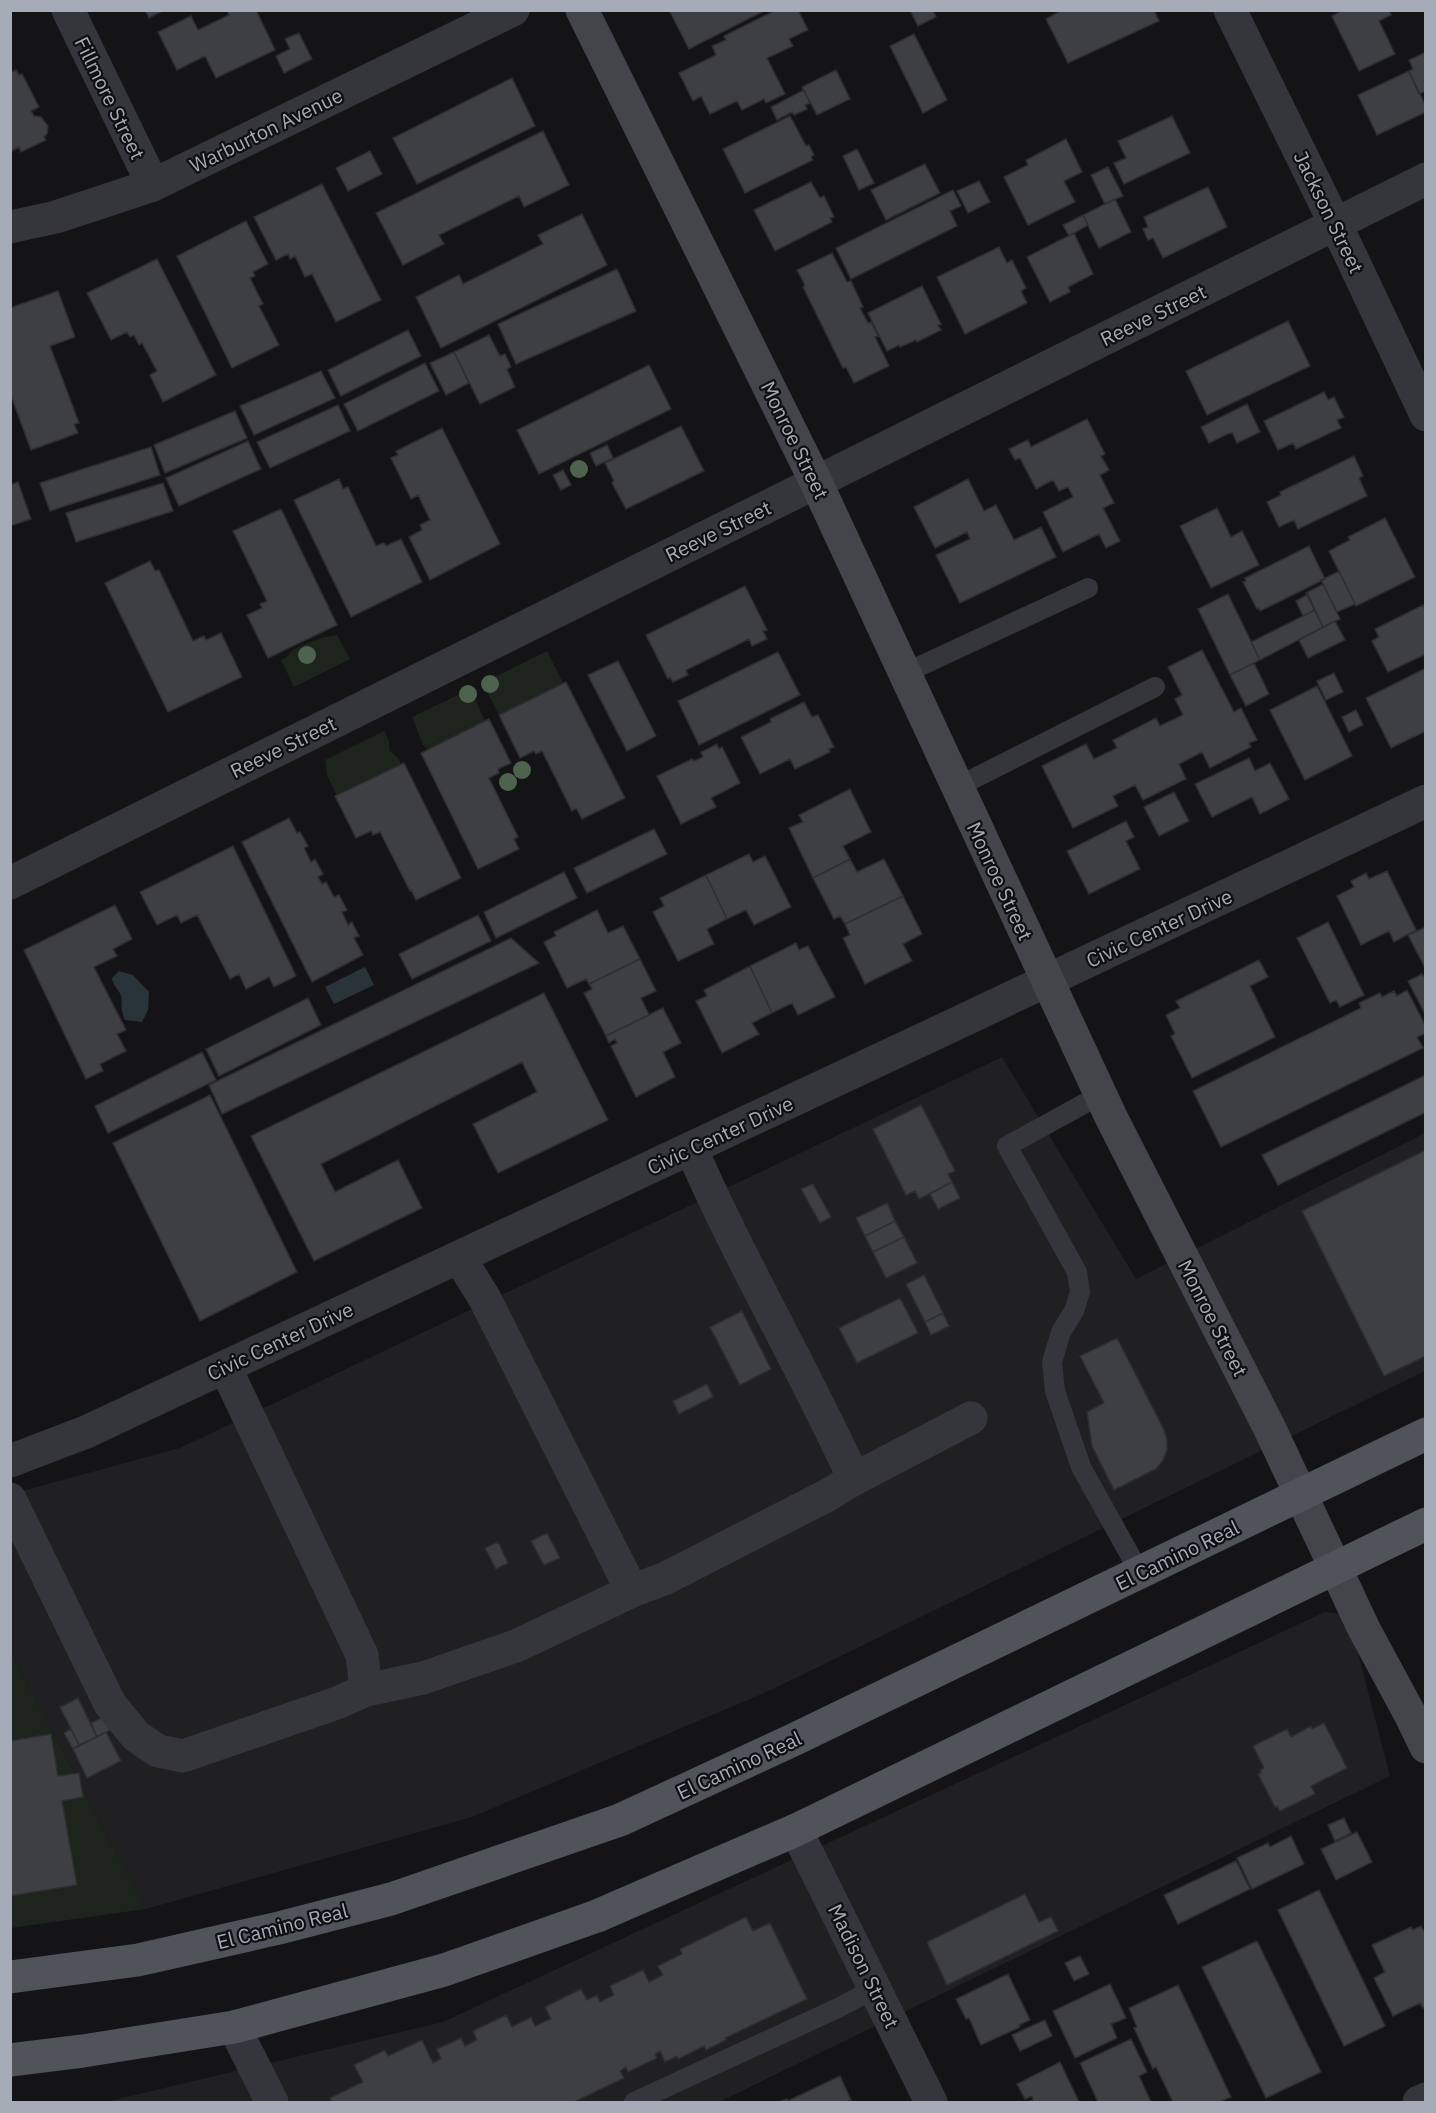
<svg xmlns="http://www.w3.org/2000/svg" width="1436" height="2113" font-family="'IBM Plex Sans',sans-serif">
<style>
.built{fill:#202023}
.green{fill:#1c241c}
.water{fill:#29343a}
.building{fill:#3e3f43;stroke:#2e2e32;stroke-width:1.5}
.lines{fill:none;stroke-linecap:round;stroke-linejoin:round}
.service{stroke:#35363b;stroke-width:20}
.minor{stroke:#35363b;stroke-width:33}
.tertiary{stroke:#35363b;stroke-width:33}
.secondary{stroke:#43454b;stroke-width:33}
.primary{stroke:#50535a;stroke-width:33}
.tree{fill:#4d634e}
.labels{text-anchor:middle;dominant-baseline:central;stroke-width:4.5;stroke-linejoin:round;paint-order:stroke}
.street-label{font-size:20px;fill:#a5acb7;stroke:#0f0f11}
</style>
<rect width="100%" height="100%" fill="#141416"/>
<path class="built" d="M1002,1057L1136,1279L1425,1133V1371L771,1690L472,1817L146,1909L11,1652V1494L180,1448Z
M1325,1612L1348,1615L1390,1776L719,2102H105L443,2022Z"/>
<path class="green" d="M337,635L350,659L294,687L281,660C287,658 288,654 292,651C301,644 326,636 337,635Z
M547,651L563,683L499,715L488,693L494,686L495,677Z
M462,693L467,698L474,697L485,721L428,749L423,745L412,717Z
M384,731L389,741V750L398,758L401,764L337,796L327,775L325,760Z
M11,1652L146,1909L11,1928Z"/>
<path class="water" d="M365,967L374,985L334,1004L325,987Z
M119,971L133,975L149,992L148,1010L142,1022L125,1020C119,1007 123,1005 121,996C119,989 113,987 112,978Z"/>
<path class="building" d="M145,10H164L149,18Z
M227,10H256L275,50L216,78L205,56L177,70L158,32L191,16L198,30L229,15Z
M669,10H766L689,49Z
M776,10H798L808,30L789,39L793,46L767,58L785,94L766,103L764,99L742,110L737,101L710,114L701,96L693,101L679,73L716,55L712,46L726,40L724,36Z
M910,10H933L936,17L918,26Z
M1062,10H1154L1159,21L1068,63L1046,19Z
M1343,10H1389L1391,15L1379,21L1395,54L1359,71L1332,16Z
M299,33L312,59L284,73L276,56L290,49L285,39Z
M914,34L947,100L923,113L890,46Z
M1426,52V91L1419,94L1409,71L1413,69L1409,60Z
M16,70L19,75L22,74L39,107L31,111L34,116L41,117L48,126L47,134L44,137L46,140L21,152L19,147L10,152V73Z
M836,70L850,99L817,115L802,87Z
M1409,71L1426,107V112L1377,135L1358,95Z
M512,78L535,126L417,184L393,138Z
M804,90L810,103L805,105L807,109L794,115L792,112L777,120L771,107Z
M790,116L806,146L809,145L814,155L811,157L813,160L745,193L723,149Z
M1172,116L1190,153L1124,184L1114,163L1126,158L1118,141Z
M543,131L569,185L524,207L519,196L439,235L444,244L403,265L376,213Z
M1066,139L1082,172L1064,181L1075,202L1028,225L1004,177L1028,165L1026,160Z
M857,149L874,183L859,190L843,156Z
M370,151L382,174L348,191L336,168Z
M925,164L940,193L886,220L871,190Z
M1108,167L1123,196L1105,204L1091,175Z
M979,181L990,202L968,213L957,191Z
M811,182L820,198L824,196L834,217L830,218L832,222L775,251L754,210Z
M322,184L381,300L336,322L312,274L305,277L295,256L290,259L288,254L276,260L254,217Z
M1208,187L1227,227L1163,258L1153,238L1148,240L1143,229L1148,227L1144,217Z
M953,190L961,206L950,211L957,226L851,279L836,248Z
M1115,199L1131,232L1099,248L1083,215Z
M582,214L607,265L441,348L416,297L459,275L463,284L543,244L538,235Z
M1083,215L1088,225L1069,236L1063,225Z
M246,221L268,264L253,272L255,276L250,278L263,304L259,306L279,345L232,368L177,256Z
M1074,233L1093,274L1068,287L1070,292L1050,302L1027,257Z
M999,247L1007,263L1012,260L1026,288L1021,291L1027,303L965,334L937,277Z
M832,253L847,282L851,281L863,307L860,308L868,323L871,322L878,336L875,337L889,366L854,383L846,367L843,368L803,287L805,285L797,270Z
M157,259L216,375L163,402L150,375L157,371L142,343L139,345L134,335L130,337L127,332L111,340L87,293Z
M617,269L636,311L516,364L498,324Z
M922,286L941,324L938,325L941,330L917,342L916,340L900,347L899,345L887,351L868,313Z
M58,291L75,337L50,346L79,423L74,424L78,433L31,450L10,393V308Z
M1288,321L1310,366L1207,415L1186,371Z
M408,330L421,356L341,396L328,370Z
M489,335L500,356L505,354L511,367L507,369L515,387L480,404L454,352Z
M454,352L469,383L446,395L430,363Z
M425,363L439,391L358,431L344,404Z
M649,365L671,409L539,474L517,430Z
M321,371L335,398L254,435L240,406Z
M1324,392L1328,400L1334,397L1344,417L1337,420L1341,428L1296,449L1293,443L1278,450L1264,421Z
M1247,404L1260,432L1237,443L1232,432L1209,443L1201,427Z
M338,405L350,431L270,468L257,442Z
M235,411L247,438L165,473L154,445Z
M1087,419L1105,454L1101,456L1109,470L1100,475L1114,503L1103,508L1120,541L1106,548L1099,534L1063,552L1043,512L1073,497L1068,487L1059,491L1053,480L1036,489L1020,458L1015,460L1009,449L1028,440L1031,447Z
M681,426L704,471L626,509L612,483L614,481L605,463Z
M442,428L500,544L430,580L409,537L422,530L420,525L430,520L418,495L411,499L391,458L398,455L396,451Z
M248,441L261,469L179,506L166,478Z
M607,445L613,458L596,466L590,453Z
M151,447L160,475L50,511L40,483Z
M1354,456L1363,476L1359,478L1367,496L1298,529L1294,520L1279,527L1267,502L1281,495L1280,492Z
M563,470L571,485L561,490L553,475Z
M339,479L343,489L348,487L376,546L384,543L386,546L401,539L422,582L351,617L294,500Z
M968,479L984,511L996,505L1014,540L1041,527L1056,557L960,603L936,555L970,539L967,532L935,548L914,507Z
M18,482L31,519L10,526V485Z
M163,483L173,511L76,542L66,513Z
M1217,508L1231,537L1242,531L1259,565L1211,588L1180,526Z
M281,509L337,625L268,658L247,615L262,608L260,604L267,601L233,531Z
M1385,518L1415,577L1356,606L1329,551L1350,540L1348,537Z
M1309,546L1325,579L1260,611L1259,608L1257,609L1243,582L1246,581L1245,578Z
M150,561L155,571L159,570L193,641L204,636L206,640L221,633L242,677L168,712L105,583Z
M1339,571L1355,604L1337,612L1321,580Z
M1323,584L1340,619L1323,627L1306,593Z
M745,586L767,630L763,631L767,639L752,646L749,639L686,670L688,675L673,682L670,677L668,679L646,635Z
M1228,594L1260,660L1230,675L1198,609Z
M1308,594L1315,610L1303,616L1296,601Z
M1423,605L1426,610V654L1388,672L1372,641L1379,637L1375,629Z
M1315,610L1323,627L1260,660L1251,642Z
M1335,621L1345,640L1308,658L1299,640Z
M1202,650L1234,712L1241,708L1257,740L1249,743L1251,747L1210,768L1202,752L1179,764L1186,779L1143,800L1135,785L1113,796L1118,806L1073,828L1042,766L1086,744L1094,759L1117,748L1113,740L1156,718L1160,726L1183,715L1175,699L1182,695L1168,667Z
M778,652L800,695L699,745L678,701Z
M618,661L656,736L627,751L588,675Z
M1254,663L1269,694L1246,706L1230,675Z
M1426,668V731L1391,748L1366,698Z
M1334,673L1343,692L1326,700L1317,681Z
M566,682L625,798L582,819L576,808L572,811L542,751L536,754L534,751L520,758L499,715Z
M1317,686L1352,756L1305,780L1270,710Z
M804,702L812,717L818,715L834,747L829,749L830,752L795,769L790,759L760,774L741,737L771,722L770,719Z
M1356,710L1363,725L1349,732L1342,717Z
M489,719L511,763L498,769L499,773L489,778L518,837L514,839L519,849L478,869L421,753Z
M717,744L719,749L722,747L740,783L711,798L716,807L681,824L657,776L692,759L694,761L703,757L701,752Z
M1249,758L1255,771L1270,763L1289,799L1260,814L1252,797L1212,817L1195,784Z
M404,763L461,878L416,900L411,890L410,891L380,832L373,835L371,831L356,838L335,796Z
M850,789L871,832L843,846L850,859L813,878L789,828L803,822L799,815Z
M1174,792L1189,821L1159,836L1144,807Z
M289,818L297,833L300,832L308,846L304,848L311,862L315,859L323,874L318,877L322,884L326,882L334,897L339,895L347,910L342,912L348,925L352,922L359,936L354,938L363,955L312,982L242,842Z
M1126,821L1134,837L1126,841L1140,869L1089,894L1067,851Z
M654,829L667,854L587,893L574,868Z
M233,846L296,976L274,987L269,977L246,989L239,974L230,979L197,915L181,923L177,915L157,925L140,892Z
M749,854L753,862L765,856L791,907L754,925L746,910L727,919L706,875Z
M850,859L857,872L884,859L903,896L845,924L840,916L834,919L813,878Z
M1387,871L1416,930L1394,942L1389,931L1361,945L1337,896L1354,887L1351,881L1366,873L1369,879Z
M564,872L577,898L496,938L484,912Z
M706,875L727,919L707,929L714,944L678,961L653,912L664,906L660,898Z
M903,896L922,934L903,944L912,961L865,984L843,938L850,935L845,924Z
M115,905L132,939L113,949L117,956L94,967L126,1030L117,1034L126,1051L100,1064L103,1071L86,1079L24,950Z
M597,910L608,933L623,926L640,959L589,984L586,979L567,988L544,942L556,936L554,932Z
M478,915L491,941L412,979L399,954Z
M1328,922L1364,995L1340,1007L1336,1000L1330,1003L1297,938Z
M1426,927V965L1424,966L1408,935Z
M511,938L539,963L222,1114L209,1085Z
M796,943L799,950L808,946L835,997L798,1015L792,1003L772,1013L750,966Z
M640,959L656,991L641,998L649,1015L606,1036L584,993L592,989L589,984Z
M1259,960L1268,977L1250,986L1275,1037L1192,1078L1171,1036L1175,1034L1166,1015L1180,1008L1176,1001Z
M750,966L772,1013L752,1023L759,1034L722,1053L696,1001L707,996L704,990Z
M1422,974L1426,980V1016L1408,981Z
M1407,990L1426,1027V1033L1417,1037L1423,1048L1221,1147L1193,1091L1361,1008L1359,1003L1380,993L1382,997L1394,991L1397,996Z
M544,993L608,1120L498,1173L473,1124L537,1092L522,1062L321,1164L335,1192L398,1160L422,1208L314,1261L251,1136Z
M308,998L321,1025L219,1076L206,1049Z
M663,1008L681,1043L663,1052L675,1077L636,1097L611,1046L617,1043L615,1039L609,1043L606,1036Z
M202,1052L216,1080L108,1133L95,1106Z
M1426,1075V1112L1278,1185L1262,1155Z
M210,1095L297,1272L200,1321L113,1143Z
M921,1105L955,1171L948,1174L952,1182L919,1199L915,1191L906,1195L873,1129Z
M1426,1150V1356L1384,1376L1302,1211Z
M952,1182L960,1198L938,1209L930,1194Z
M813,1184L831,1217L820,1223L801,1189Z
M887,1203L895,1221L865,1236L856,1218Z
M895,1221L904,1237L873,1252L865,1236Z
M904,1237L917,1263L886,1278L873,1252Z
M924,1275L943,1313L925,1322L906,1284Z
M900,1298L918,1333L857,1363L839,1328Z
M742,1311L771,1369L740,1385L710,1327Z
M943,1313L949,1326L931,1335L925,1322Z
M1117,1338L1164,1430L1167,1440V1450L1163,1460L1156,1469L1114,1490L1092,1446L1087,1412L1104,1403L1080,1356Z
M707,1384L713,1397L679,1414L673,1401Z
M547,1533L560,1558L544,1565L531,1541Z
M498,1542L508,1563L496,1569L485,1548Z
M78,1698L97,1737L79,1745L60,1707Z
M110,1714L116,1727L97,1737L91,1723Z
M1324,1723L1347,1768L1311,1786L1315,1794L1280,1811L1277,1806L1275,1807L1258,1774L1261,1773L1260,1770L1264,1768L1253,1746L1287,1729L1291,1737L1311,1726L1312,1729Z
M71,1729L79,1745L73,1749L64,1733Z
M106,1732L121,1761L87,1778L73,1749Z
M51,1734L58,1776L79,1773L83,1797L62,1801L77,1885L10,1896V1741Z
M1344,1818L1351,1833L1335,1841L1328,1825Z
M1357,1832L1372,1862L1336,1880L1321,1849Z
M1291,1836L1304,1864L1252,1889L1237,1858L1268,1843L1270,1847Z
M1236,1861L1250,1889L1178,1924L1164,1895Z
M1319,1890L1385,2026L1344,2046L1278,1910Z
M1025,1894L1039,1922L1051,1917L1058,1931L947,1985L927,1942Z
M746,1917L753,1931L770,1923L807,1999L725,2038L726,2040L706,2050L704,2046L678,2059L677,2056L665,2062L660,2051L655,2054L657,2058L628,2072L626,2067L620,2071L624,2078L574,2102H332L330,2098L363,2082L354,2065L385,2050L388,2056L422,2040L433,2063L441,2059L437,2049L461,2038L465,2046L477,2040L473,2031L506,2015L512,2027L531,2017L535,2026L551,2019L545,2007L581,1989L587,2000L597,1995L600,2002L614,1995L610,1986L643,1970L649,1982L663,1975L658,1966L682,1954L680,1949Z
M1421,1926L1426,1935V2007L1423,2008L1420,2003L1393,2016L1374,1978L1385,1972L1372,1945L1411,1927L1413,1930Z
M1257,1941L1321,2072L1266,2098L1202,1967Z
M1080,1956L1089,1974L1074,1981L1065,1963Z
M1008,1974L1030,2020L1019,2025L1020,2027L981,2045L969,2018L966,2019L956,1999Z
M1110,1984L1126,2018L1111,2024L1117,2038L1075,2058L1053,2011Z
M1178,1985L1231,2097L1218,2102H1173L1156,2067L1153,2069L1134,2028L1137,2027L1129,2008Z
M1045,2020L1052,2036L1020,2051L1012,2035Z
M1131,2039L1147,2072L1139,2076L1151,2102H1098L1080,2063Z
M1060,2062L1079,2102H1028L1033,2100L1032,2096L1025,2099L1017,2084Z
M840,2076L851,2100L846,2102H779L787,2099L788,2101Z"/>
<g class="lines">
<path class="service" d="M905,673L1088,588
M957,787L1155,687
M1100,1095L1007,1146L1077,1272L1080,1292L1074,1311L1061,1332L1052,1362L1055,1391L1081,1467L1140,1573
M634,2102L838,2008L874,1989"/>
<path class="minor" d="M68,10L153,185
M1230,10L1348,250L1426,415
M10,883L1426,179
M459,1257L485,1299L632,1591L666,1578L828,1495L854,1479C803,1367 740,1261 691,1148
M10,1461L86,1432L966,1019L1426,801
M854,1479L971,1418
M10,1499L110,1704L136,1736L158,1751L183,1756L337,1703L366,1690L362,1655L225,1367
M366,1690L423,1678L516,1646L632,1591
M796,1830L931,2102
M234,2027L272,2102
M1419,2102L1426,2099"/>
<path class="tertiary" d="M10,227L56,217L153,185L513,10"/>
<path class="secondary" d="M582,10L816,482L1111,1117L1269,1427L1364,1629L1412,1718L1426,1747"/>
<path class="primary" d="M10,1977L138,1960L279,1928L391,1899L620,1820L793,1740L1426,1434
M10,2060L83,2051L234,2027L444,1970L597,1916L796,1830L1426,1524"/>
</g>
<g class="tree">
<circle cx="579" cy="469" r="9"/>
<circle cx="307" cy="655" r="9"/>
<circle cx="490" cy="684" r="9"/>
<circle cx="468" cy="694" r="9"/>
<circle cx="522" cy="770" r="9"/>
<circle cx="508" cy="782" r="9"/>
</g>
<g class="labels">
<g class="street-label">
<text transform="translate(110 98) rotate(64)">Fillmore Street</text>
<text transform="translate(266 130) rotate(-26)">Warburton Avenue</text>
<text transform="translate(1329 212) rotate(64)">Jackson Street</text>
<text transform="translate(1153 315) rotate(-26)">Reeve Street</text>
<text transform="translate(795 440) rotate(64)">Monroe Street</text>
<text transform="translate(718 531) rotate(-26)">Reeve Street</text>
<text transform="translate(283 747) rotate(-26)">Reeve Street</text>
<text transform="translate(1000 881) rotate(65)">Monroe Street</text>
<text transform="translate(1159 928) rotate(-25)">Civic Center Drive</text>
<text transform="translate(720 1135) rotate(-25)">Civic Center Drive</text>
<text transform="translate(1213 1318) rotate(63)">Monroe Street</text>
<text transform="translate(280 1341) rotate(-25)">Civic Center Drive</text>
<text transform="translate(1177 1555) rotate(-26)">El Camino Real</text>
<text transform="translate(739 1765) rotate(-25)">El Camino Real</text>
<text transform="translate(282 1926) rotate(-14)">El Camino Real</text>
<text transform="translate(864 1966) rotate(64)">Madison Street</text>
</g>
</g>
<rect width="1436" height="2113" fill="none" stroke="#a5acb7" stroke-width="24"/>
</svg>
